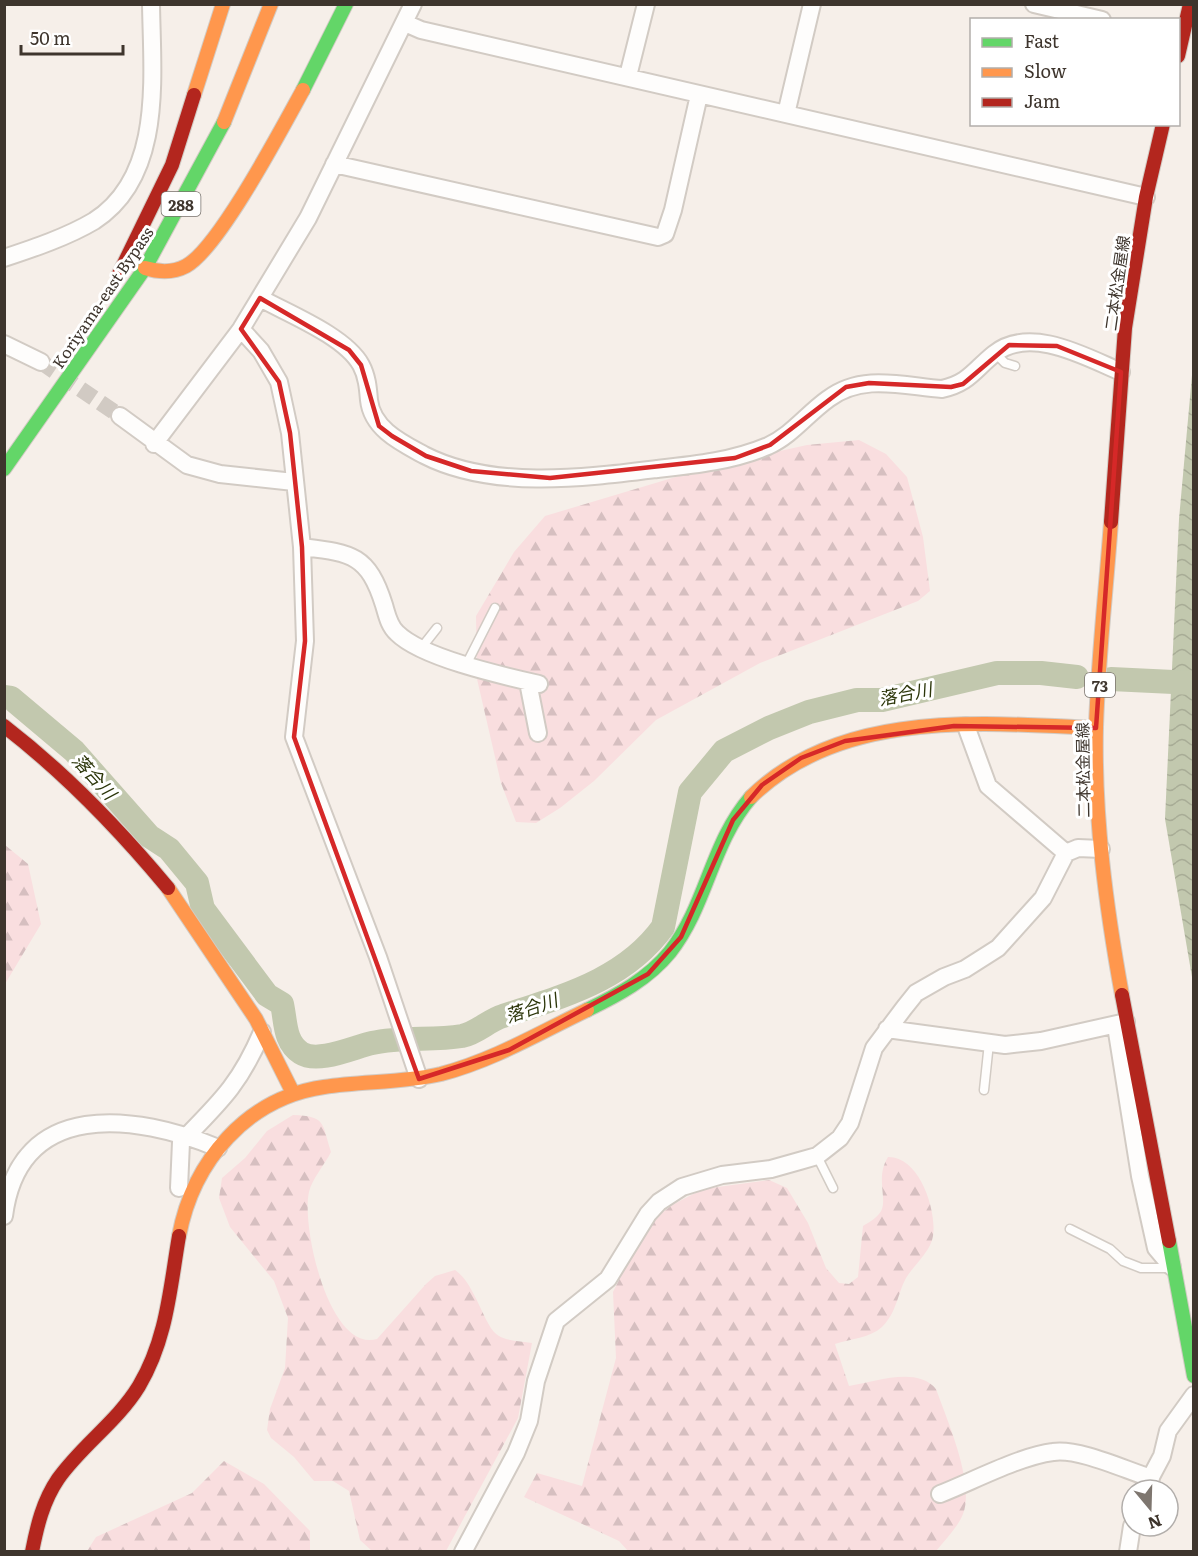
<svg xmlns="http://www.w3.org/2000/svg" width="1198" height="1556" font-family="Literata,'Noto Sans JP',serif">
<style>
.forest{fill:url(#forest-firs)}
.water{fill:url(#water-waves)}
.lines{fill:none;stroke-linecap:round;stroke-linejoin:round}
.river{stroke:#c2c8ae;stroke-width:24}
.street-tunnel{stroke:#d1cac3;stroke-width:16;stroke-dasharray:16 8;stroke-linecap:butt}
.lane-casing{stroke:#d2cbc4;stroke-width:11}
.street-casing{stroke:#d2cbc4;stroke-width:20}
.fast-casing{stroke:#d2cbc4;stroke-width:16}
.slow-casing{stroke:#d2cbc4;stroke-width:16}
.jam-casing{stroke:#d2cbc4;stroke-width:16}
.lane{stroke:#fefdfc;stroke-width:8}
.street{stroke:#fefdfc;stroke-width:16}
.fast{stroke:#63d668;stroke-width:14}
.slow{stroke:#ff974d;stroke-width:14}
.jam{stroke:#b3261e;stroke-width:14}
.marked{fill:none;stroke:#d62828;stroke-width:4.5;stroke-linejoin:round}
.labels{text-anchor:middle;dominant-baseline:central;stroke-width:6;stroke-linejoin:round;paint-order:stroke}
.shield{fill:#fff;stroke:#78726c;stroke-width:1.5}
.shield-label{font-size:15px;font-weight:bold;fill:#3e352d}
.street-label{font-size:16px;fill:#3e352d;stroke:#fff}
.water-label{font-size:18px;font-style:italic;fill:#2b3509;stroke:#fff}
</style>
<defs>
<pattern id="forest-firs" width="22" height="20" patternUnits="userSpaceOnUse" patternTransform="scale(1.5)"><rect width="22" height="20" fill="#f9dedf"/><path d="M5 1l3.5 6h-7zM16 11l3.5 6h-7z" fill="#d6bfc0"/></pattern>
<pattern id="water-waves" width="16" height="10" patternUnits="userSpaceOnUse" patternTransform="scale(1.5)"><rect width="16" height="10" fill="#c2c8ae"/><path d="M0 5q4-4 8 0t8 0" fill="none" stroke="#a8ac96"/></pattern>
</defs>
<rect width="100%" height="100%" fill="#f6efe9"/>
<path class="forest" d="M859,440L886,454L907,477L923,537L930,591L918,601L760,663L656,720L594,781L560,808L536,823L516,822L501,783L477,679L476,616L514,552L545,516L709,467L807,445Z
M5,845L28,864L41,924L5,984Z
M293,1115C326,1116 322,1123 331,1152C325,1164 312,1179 309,1192C301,1226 329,1353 377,1339L426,1284L435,1276L455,1270C476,1284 484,1328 499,1336C507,1341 522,1341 532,1343L518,1418L446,1551H372L360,1540L349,1491L333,1481H314L294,1457L271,1438L267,1430L270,1409L285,1368L288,1318L274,1281L230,1227L219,1198L222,1178L245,1158L267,1131Z
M888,1157C919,1156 937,1210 933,1236C931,1251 914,1265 906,1278C897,1295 897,1312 882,1327C870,1338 850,1339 835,1344L849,1386C875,1382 917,1366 936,1389C947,1420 975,1483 963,1514C958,1527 945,1540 936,1551H628L619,1541L524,1497L537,1473L582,1486L616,1358L613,1292L646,1226L672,1205L703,1189L769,1180L787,1188L808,1223L826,1268L839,1283L849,1284L858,1277L863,1226C868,1223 875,1219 879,1214C890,1202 874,1179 888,1157Z
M224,1461L264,1484L310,1531V1551H87L96,1537L192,1493Z"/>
<path class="water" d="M1193,364L1194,983H1193L1165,819L1179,519Z"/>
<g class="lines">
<path class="river" d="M1111,679L1194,683
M4,697L11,698L74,751L149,836L169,849L197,883L203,909L267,995L282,1004C286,1022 284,1042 301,1053C318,1064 354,1047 372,1043C402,1036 432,1041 462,1036C477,1033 489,1020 503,1016C563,996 625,980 663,927L690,792L724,751L769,728L809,712L857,700H882L997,673H1041L1077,677"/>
<path class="street-tunnel" d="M41,362L120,416"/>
<defs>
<path id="lane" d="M995,353L1005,363L1015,366
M422,647L437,628
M466,665L495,608
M984,1090L989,1043
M817,1156L833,1188
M1070,1229L1110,1249L1123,1261L1141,1268H1170"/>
<path id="street" d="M1034,4L1102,20
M405,23L421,30L1146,197
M628,76L646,4
M786,114L812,4
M334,164L658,237L665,234L673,210L699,95
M4,258C34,248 67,237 94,221C164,176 152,77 151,4
M260,298C289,314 345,336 361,365C367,376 368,388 369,400C372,429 402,443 424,455C492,490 584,478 657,469C694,465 733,461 768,446C792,435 807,414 828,399C862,373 903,386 942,389C969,383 974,370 994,354C1030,325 1086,357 1121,372
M241,329L261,351L279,382L290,433L302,547L305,641L294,737L378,957L419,1079
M4,344L41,362
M120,416L187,465L220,474L294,482
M154,444L241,329L308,218L413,4
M302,547C351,553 368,554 384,605C387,615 389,626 397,633C422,658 504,676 539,684
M528,682L538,733
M966,726L988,786L1066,853
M1116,1026L1140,1176L1156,1248L1172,1267
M887,1029L1005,1045L1041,1041L1126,1022
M179,1188L181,1142C220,1102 240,1084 262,1032
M4,1216C19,1098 136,1114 218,1148
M1144,1490L1162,1456L1168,1431L1194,1395
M940,1494C971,1482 1020,1456 1053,1452C1079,1448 1125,1470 1151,1478
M463,1552L516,1453L529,1421L536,1381L556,1321L608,1279L648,1214L659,1202L682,1187L722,1175L771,1169L803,1160L817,1156L840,1138L850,1123L874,1048L904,1008L916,993L944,977L965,969L998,948L1043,898L1066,853L1078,848L1101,849
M1128,1552L1132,1526"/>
<path id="fast" d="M303,90L346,4
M4,469L145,268L224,122
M587,1010C618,995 648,979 670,952C707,905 711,843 751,797
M1169,1241L1194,1376"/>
<path id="slow" d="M194,95L223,4
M224,122L271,4
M145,268C158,272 173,273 186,266C219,248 282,128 303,90
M1111,522C1106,591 1098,659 1096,727C1094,817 1106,907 1122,995
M751,797C841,709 980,723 1096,728
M168,888L256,1019L293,1093
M179,1236C193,1161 247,1098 324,1087C363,1081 403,1083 441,1074C494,1060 539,1033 587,1010"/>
<path id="jam" d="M1178,56L1190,4
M118,276L172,165L194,95
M1111,522L1125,328L1146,197L1163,124
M4,726C65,773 119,829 168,888
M1122,995L1169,1241
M32,1552C37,1526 43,1501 58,1479C82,1445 117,1422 139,1386C167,1339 170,1288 179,1236"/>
</defs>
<use href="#lane" class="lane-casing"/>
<use href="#street" class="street-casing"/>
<use href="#fast" class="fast-casing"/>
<use href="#slow" class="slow-casing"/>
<use href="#jam" class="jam-casing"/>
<use href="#lane" class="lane"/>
<use href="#street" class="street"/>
<use href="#fast" class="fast"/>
<use href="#slow" class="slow"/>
<use href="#jam" class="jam"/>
</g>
<path class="marked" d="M260,298L349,350L361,365L379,426L392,436L426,456L471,471L550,478L735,458L770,445L846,387L869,383L951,387L963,384L1009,345L1057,346L1121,372L1096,728L954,726L845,741L801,758L762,785L733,820L681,937L648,974L509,1050L419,1079L294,737L305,641L302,547L290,433L279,382L241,329Z"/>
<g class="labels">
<g class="shield">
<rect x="161.5" y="192" width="39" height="24" rx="4.5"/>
<rect x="1085" y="673" width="30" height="24" rx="4.5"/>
</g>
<g class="shield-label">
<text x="181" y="204">288</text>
<text x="1100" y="685">73</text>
</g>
<g class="street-label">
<text transform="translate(1116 283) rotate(-82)">二本松金屋線</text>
<text transform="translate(102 297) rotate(-56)">Koriyama-east Bypass</text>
<text transform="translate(1082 770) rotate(-91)">二本松金屋線</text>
</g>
<g class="water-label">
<text transform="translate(905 693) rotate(-11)">落合川</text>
<text transform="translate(95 776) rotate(48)">落合川</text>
<text transform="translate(531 1007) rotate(-19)">落合川</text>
</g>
</g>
<rect width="1198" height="1556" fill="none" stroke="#3e352d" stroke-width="12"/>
<rect x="970" y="18" width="210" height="108" fill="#ffffff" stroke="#b2aeab" stroke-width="1.5"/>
<rect x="982" y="38" width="30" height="9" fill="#63d668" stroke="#b2aeab" stroke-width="1.5"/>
<text x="1024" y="48" font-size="18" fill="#3e352d">Fast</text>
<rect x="982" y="68" width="30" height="9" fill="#ff974d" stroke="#b2aeab" stroke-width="1.5"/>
<text x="1024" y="78" font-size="18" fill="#3e352d">Slow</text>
<rect x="982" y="98" width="30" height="9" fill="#b3261e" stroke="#b2aeab" stroke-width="1.5"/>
<text x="1024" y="108" font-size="18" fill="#3e352d">Jam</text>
<g transform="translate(1150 1508) rotate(161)"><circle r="28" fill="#ffffff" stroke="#b2aeab" stroke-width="1.5"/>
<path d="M0-4.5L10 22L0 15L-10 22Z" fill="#7e766f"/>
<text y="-9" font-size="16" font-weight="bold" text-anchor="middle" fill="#3e352d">N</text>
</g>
<path d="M21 45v9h102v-9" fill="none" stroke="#3e352d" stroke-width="3"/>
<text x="30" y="45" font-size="18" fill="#3e352d" stroke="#ffffff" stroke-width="4.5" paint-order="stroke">50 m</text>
</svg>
